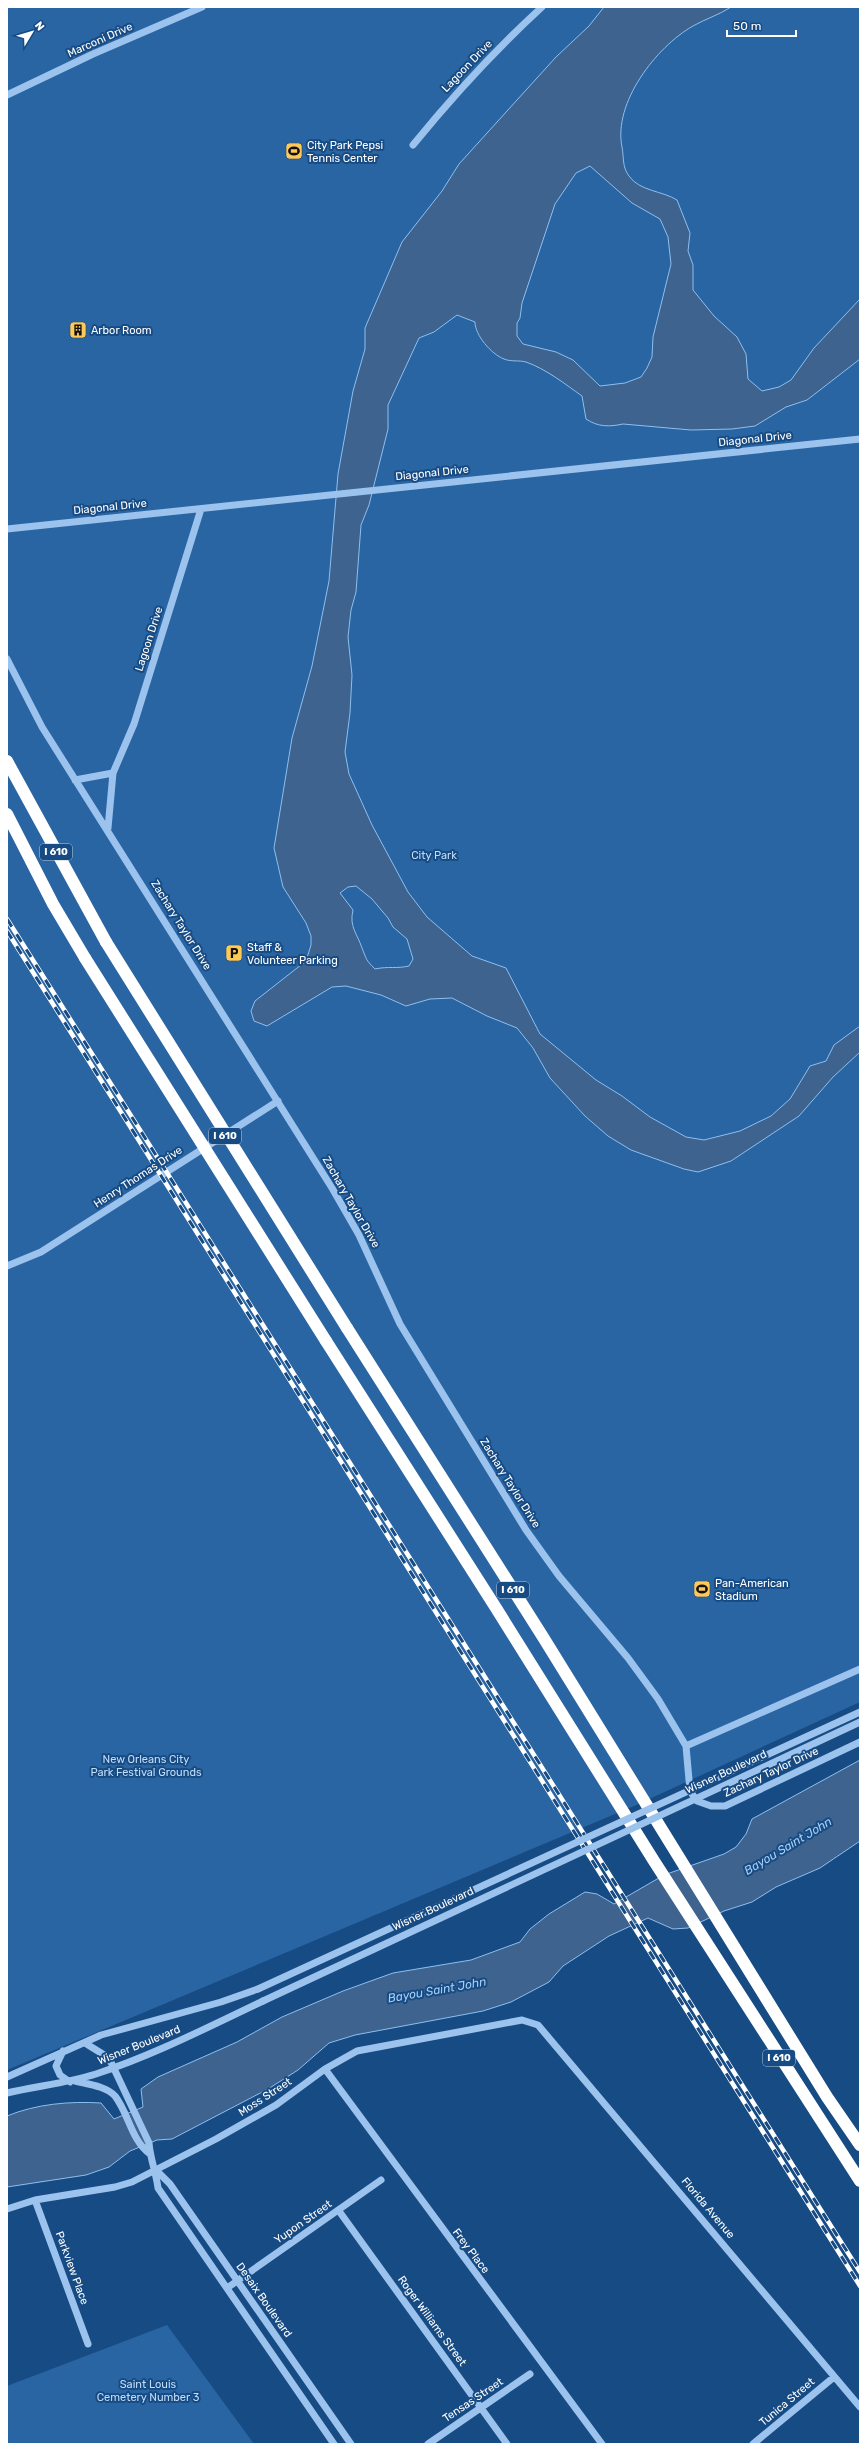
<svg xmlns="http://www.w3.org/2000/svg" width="867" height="2451" font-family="Rubik,sans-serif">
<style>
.green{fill:#2a65a3}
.water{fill:#3d638e;stroke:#8ebff0;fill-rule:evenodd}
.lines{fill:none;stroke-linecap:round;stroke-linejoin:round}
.minor{stroke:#9cc3ed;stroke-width:7}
.highway{stroke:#fff;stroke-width:12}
.rail-casing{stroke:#fff;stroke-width:4.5}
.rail{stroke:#174b84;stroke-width:3;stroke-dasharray:9;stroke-linecap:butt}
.minor-bridge{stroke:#9cc3ed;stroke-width:7}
.highway-bridge{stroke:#fff;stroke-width:12}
.labels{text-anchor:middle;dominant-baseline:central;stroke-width:4;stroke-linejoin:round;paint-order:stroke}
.shield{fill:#174b84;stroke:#b9c9da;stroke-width:1}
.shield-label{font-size:10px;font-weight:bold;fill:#fff}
.street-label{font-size:11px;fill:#fff;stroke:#174b84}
.poi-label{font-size:11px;fill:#fff;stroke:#174b84;text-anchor:start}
.park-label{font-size:11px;fill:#c1ddf9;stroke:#174b84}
.water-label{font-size:12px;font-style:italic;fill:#a7cdf4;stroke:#174b84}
</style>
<rect width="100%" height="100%" fill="#174b84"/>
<path class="green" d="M7,7H860V1702L634,1806L7,2070Z
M167,2325L254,2444H7V2386Z"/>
<path class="water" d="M604,7H731C719,15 705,19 693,26C656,47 613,103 622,147C624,157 622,167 629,176C639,191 663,191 677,200L690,233L688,251L693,265V290L714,316L737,337L746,354L748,379L762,391L779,387L791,380L814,348L860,299V359L807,400L786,407L755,426L732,429L691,430L623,424C609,427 598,427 586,419L582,396C565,384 546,369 526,362C519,360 511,362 504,359C491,354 475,335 475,322L457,315L434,332L419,338L388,405V429L369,505L361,525L356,592L351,610L348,637L352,675L350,713L345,752L349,774L372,825L408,892L427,917L472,956L506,968L540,1034L596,1080L622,1096L650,1117L686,1137L704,1140L740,1131L771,1116L790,1099L810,1066L826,1061L834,1045L860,1026V1052L833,1077L799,1116L731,1161L698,1172L684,1169L631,1150L608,1136L585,1116L550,1078L533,1048L517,1028L487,1016L452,998L430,999L406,1006L381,995L346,986L332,987L267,1026L254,1021L251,1011L255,1001L306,961L311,945V936L306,923L283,887L274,848L292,738L312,666L329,581L338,474L353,391L365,349V328L402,242L442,191L459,164L556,57L589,26ZM590,166L632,203L660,219L668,237L671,264L653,337L652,357L647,368L641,377L625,383L600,386L573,360L556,352L523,344L517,336V323L520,318L522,303L555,204L576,173ZM356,886L372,899L388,918L393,927L407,939L413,959L409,966C396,969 389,966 375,969C365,959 367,960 362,948C357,933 349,927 353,910L340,893L348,887Z
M860,1760V1841L820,1868L776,1887L752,1902L724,1911L688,1928L673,1929L648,1918L609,1936L563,1966L549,1982L511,2002L483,2011L355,2035L329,2043L298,2070L268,2089L172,2139L157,2140L130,2151L109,2167L86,2175L7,2187V2116C36,2104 70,2101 101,2103L114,2119L143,2107L141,2089L158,2077L237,2042L282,2017L343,1991L393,1973L471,1960L520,1942L530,1929L549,1914L585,1892L597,1894L614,1904L664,1875L724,1854L736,1847L746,1834L752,1819Z"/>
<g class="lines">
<path class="minor" d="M7,95L93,54L202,7
M413,145C453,96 495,50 542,7
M7,529L860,439
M7,659L42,727L332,1188L359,1235L400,1324L526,1530L559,1576L628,1658L658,1699L686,1746L690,1791L697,1801L711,1806H725L860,1742
M75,780L113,773
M108,828L113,773L134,724L201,509
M7,1266L41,1252L278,1101
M686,1746L860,1669
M85,2043L109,2058L149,2143C150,2158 156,2172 158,2188L334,2444
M63,2051L56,2066L60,2075L70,2082
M325,2069L602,2444
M7,2077L101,2035L221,2002L258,1989
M75,2081C87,2084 106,2086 115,2096C129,2114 131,2140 150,2154
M7,2093C37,2086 67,2083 96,2074C154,2055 208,2027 263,2001
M156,2170L170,2184L351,2444
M35,2200L88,2344
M7,2209L35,2200L115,2187L132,2182L216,2139L276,2105L325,2069L357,2051L522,2020L538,2025L860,2407
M339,2211L507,2444
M227,2288L381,2180
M428,2444L530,2374
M753,2444L834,2377"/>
<path class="highway" d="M7,761L106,942
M7,814L53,904L85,958
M347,1328L543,1637L827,2097L860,2145
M326,1341L496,1608L654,1861L860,2181"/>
<defs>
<path id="rail" d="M7,919L860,2272
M7,931L860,2286"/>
</defs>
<use href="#rail" class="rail-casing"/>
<use href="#rail" class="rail"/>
<path class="minor-bridge" d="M258,1989L860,1712
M263,2001L860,1722"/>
<path class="highway-bridge" d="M106,942L347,1328
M85,958L326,1341"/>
</g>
<defs>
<symbol id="stadium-square" viewBox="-11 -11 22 22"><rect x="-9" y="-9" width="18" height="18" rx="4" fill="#ffc957" stroke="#174b84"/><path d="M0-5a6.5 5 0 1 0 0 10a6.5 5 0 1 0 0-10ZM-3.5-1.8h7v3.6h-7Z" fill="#111"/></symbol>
<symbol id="building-square" viewBox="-11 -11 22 22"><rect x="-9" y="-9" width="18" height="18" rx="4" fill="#ffc957" stroke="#174b84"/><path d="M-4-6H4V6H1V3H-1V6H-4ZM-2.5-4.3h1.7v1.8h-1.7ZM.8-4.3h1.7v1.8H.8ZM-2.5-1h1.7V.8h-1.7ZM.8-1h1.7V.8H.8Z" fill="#111"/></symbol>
<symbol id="parking-square" viewBox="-11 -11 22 22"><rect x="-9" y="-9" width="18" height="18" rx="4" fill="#ffc957" stroke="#174b84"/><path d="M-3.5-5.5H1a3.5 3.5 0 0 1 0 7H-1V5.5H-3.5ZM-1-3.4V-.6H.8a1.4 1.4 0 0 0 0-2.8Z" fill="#111"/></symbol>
</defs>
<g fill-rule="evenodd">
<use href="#stadium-square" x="284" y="141" width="20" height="20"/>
<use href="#building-square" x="68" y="320" width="20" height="20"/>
<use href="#parking-square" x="224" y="943" width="20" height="20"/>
<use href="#stadium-square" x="692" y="1579" width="20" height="20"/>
</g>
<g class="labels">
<g class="shield">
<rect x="40" y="844" width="32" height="16" rx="3"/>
<rect x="209" y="1128" width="32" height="16" rx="3"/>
<rect x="497" y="1582" width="32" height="16" rx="3"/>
<rect x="763" y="2050" width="32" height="16" rx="3"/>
</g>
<g class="shield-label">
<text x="56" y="852">I 610</text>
<text x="225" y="1136">I 610</text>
<text x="513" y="1590">I 610</text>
<text x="779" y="2058">I 610</text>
</g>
<g class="street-label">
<text transform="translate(100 40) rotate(-24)">Marconi Drive</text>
<text transform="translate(467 66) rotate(-46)">Lagoon Drive</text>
<text transform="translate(755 439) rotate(-6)">Diagonal Drive</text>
<text transform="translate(432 473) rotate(-6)">Diagonal Drive</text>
<text transform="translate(110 507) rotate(-6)">Diagonal Drive</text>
<text transform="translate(149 639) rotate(-72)">Lagoon Drive</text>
<text transform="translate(181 925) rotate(58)">Zachary Taylor Drive</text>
<text transform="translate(138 1177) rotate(-33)">Henry Thomas Drive</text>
<text transform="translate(351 1202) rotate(60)">Zachary Taylor Drive</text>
<text transform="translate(510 1483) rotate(58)">Zachary Taylor Drive</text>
<text transform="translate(726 1772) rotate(-25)">Wisner Boulevard</text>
<text transform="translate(771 1772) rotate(-25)">Zachary Taylor Drive</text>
<text transform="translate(433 1909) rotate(-25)">Wisner Boulevard</text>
<text transform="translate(139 2045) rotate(-22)">Wisner Boulevard</text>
<text transform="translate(265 2097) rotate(-33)">Moss Street</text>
<text transform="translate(708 2208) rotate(50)">Florida Avenue</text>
<text transform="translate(303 2222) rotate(-35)">Yupon Street</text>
<text transform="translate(471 2251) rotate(53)">Frey Place</text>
<text transform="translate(72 2268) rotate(70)">Parkview Place</text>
<text transform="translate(264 2300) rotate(55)">Desaix Boulevard</text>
<text transform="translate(432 2321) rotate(54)">Roger Williams Street</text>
<text transform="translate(473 2400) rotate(-34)">Tensas Street</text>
<text transform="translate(787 2402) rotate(-40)">Tunica Street</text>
</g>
<g class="poi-label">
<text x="307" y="145">City Park Pepsi<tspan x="307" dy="13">Tennis Center</tspan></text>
<text x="91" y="330">Arbor Room</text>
<text x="247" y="947">Staff &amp;<tspan x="247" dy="13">Volunteer Parking</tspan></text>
<text x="715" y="1583">Pan-American<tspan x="715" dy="13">Stadium</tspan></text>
</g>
<g class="park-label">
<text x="434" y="855">City Park</text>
<text x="146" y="1759">New Orleans City<tspan x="146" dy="13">Park Festival Grounds</tspan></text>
<text x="148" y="2384">Saint Louis<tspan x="148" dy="13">Cemetery Number 3</tspan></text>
</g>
<g class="water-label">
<text transform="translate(788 1846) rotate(-31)">Bayou Saint John</text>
<text transform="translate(437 1990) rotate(-10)">Bayou Saint John</text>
</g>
</g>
<rect width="867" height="2451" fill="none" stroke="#ffffff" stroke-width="16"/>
<g transform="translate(32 32) rotate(52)" stroke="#174b84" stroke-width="3" paint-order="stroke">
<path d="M0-3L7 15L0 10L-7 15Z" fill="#ffffff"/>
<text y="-6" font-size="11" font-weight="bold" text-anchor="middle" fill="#ffffff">N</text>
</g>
<path d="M727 30v6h69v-6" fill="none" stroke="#ffffff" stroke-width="2"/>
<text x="733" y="30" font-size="12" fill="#ffffff" stroke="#174b84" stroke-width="3" paint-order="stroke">50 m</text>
</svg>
